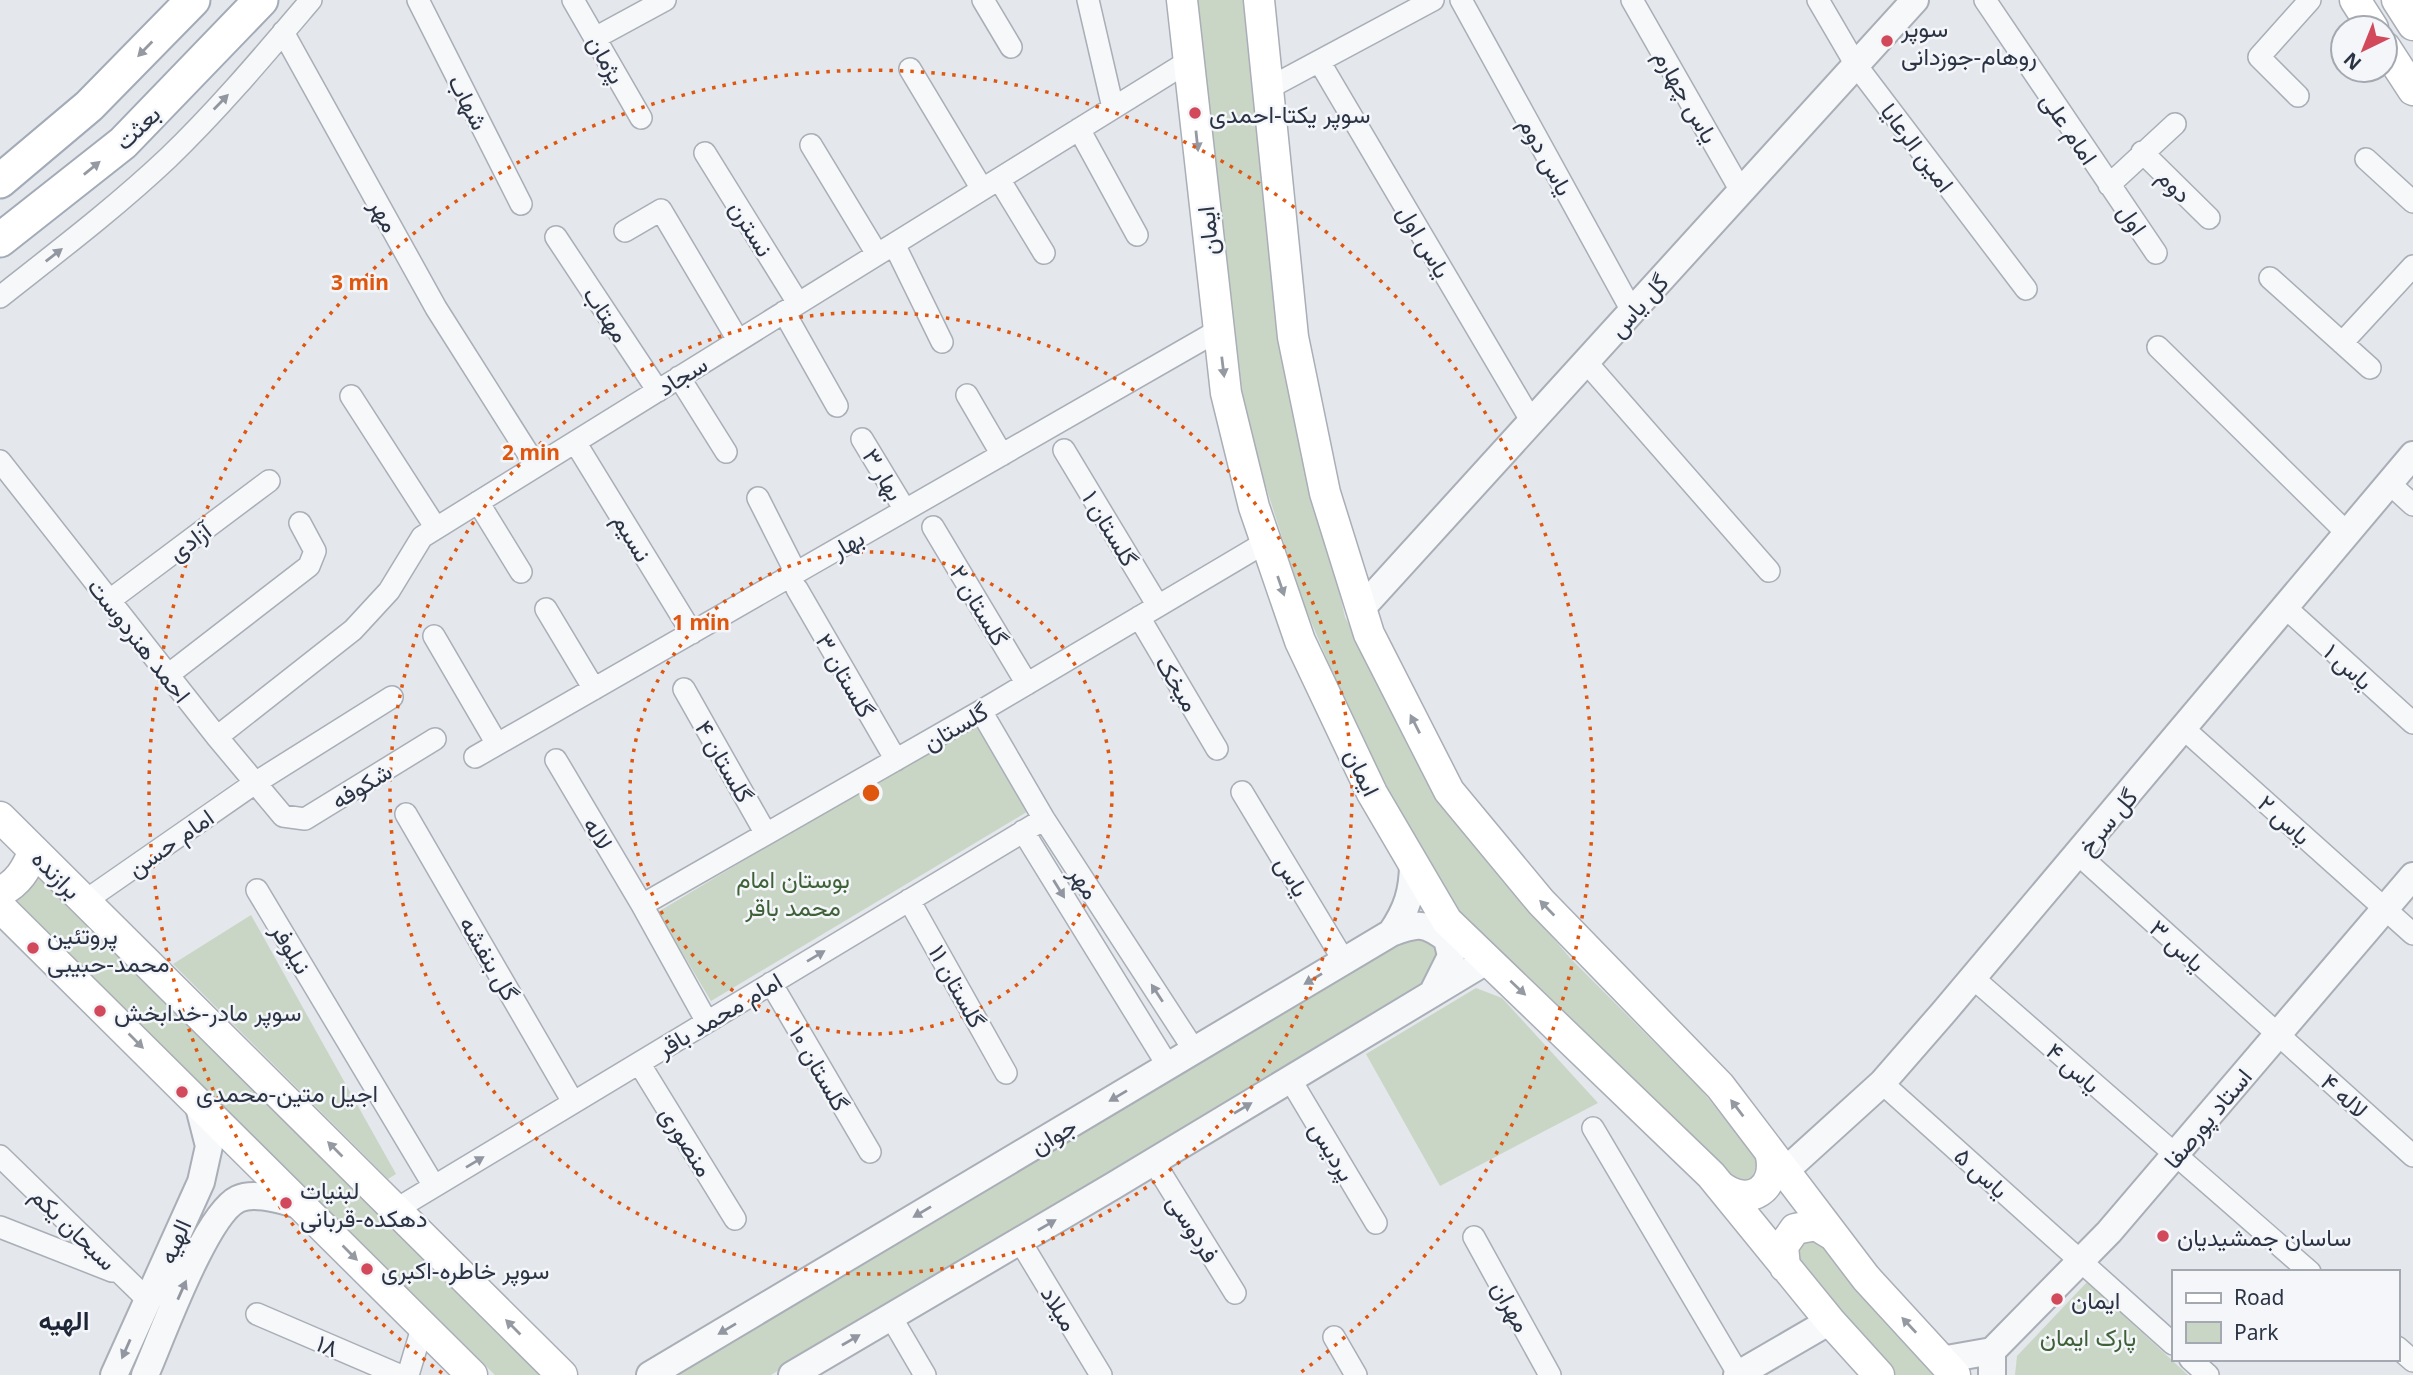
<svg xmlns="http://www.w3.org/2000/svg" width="2413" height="1375" font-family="'Noto Sans',Vazirmatn,sans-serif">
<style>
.green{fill:#c9d6c5}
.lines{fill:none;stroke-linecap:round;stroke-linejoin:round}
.minor-casing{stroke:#a9aeb7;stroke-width:24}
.tertiary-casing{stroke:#a9aeb7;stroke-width:30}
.secondary-casing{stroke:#a9aeb7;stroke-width:33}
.primary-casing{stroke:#a3abb8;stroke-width:37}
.minor{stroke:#f7f8fa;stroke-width:21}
.tertiary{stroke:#f7f8fa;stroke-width:26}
.secondary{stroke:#fff;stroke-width:30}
.primary{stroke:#fff;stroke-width:33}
.oneway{fill:#959aa2}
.oneway2{fill:#9196a0}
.ring{fill:none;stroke:#df570f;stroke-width:3.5;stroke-dasharray:3.5 7}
.poi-dot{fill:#d1495b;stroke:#f4f6f9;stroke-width:2.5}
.labels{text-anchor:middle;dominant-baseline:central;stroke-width:5;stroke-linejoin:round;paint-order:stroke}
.poi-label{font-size:24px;fill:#2b3445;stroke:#f4f6f9;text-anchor:start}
.street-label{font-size:24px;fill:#2b3445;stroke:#f4f6f9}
.park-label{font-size:24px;fill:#3f6138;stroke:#f4f6f9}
.neighbourhood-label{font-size:26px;font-weight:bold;fill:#1d2536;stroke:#f4f6f9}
.centre{fill:#df570f;stroke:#f4f6f9;stroke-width:3.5}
.ring-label{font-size:21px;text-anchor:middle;font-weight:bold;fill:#df570f;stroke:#f4f6f9;stroke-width:5;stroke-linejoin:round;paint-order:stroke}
</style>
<rect width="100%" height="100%" fill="#e4e7ec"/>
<path class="green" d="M1190,0H1249L1283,340L1345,617L1441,806L1571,959L1700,1088L1758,1161L1751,1180L1730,1177L1460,915L1377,777L1304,605L1237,397Z
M976,721L1030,810L711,1001L658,912Z
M38,869L543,1375H495L288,1170L30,922L15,900Z
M251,915L396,1174L388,1179L173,964Z
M1412,933L1443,950L1441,967L1419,985L771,1375H670Z
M1476,988L1502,998L1598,1103L1440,1186L1366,1054Z
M1799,1241H1823L1939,1375H1895L1809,1278L1793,1255Z
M2087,1282L2188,1375H2015L2017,1356Z"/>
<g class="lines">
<defs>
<path id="minor" d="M418,0L521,204
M573,0L641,118
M983,0L1011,47
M1088,0L1113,108
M1461,0L1632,311
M1632,0L1741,191
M1818,0L1856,65L2026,289
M1985,0L2156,253
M283,32L436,308L536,466
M595,38L665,0
M1319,61L1532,422
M910,69L982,189
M1267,89L1433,0
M2298,96L2259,57L2310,0
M1079,129L1137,235
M811,145L877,254
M2142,152L2209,218
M705,153L798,303
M2366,159L2413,202
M999,179L1044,253
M2109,185L2175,124
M625,231L661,210L738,340
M556,237L658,391
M894,244L942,342
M2270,278L2370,368
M0,297C57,252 115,208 168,158C219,109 265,54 311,0
M784,312L837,406
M2342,343L2413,266
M2158,347L2347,533
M1586,362L1769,571
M679,377L726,452
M967,395L1002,455
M351,396L436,528
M862,439L905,510
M575,442L692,633
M1064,450L1158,606
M0,461L217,737L283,816L305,819L435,739
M2389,483L2413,505
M758,498L796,573
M478,502L521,572
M933,527L1027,684
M797,589L896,760
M110,600L269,481
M2286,608L2413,723
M546,609L594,689
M1139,617L1217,749
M434,636L497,744
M168,675L309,566L315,551L300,523
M684,689L766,834
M981,711L1044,819L1194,1050
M2184,729L2413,934
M217,737L353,630L389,591L422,537L1189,61
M475,757L1219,330
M556,760L642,905L707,1022
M1242,792L1344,961
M406,814L573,1102
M1023,831L1168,1066
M2079,855L2413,1156
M257,890L434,1186
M909,900L1006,1073
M85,901L255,783L392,697
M642,905L981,711L1266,542
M1973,978L2310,1272
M771,983L870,1152
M639,1063L735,1219
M1290,1079L1376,1223
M1882,1083L2173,1344
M1593,1128L1739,1375
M0,1156L148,1300
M1154,1162L1235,1293
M395,1210L1044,819
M0,1227L112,1271
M1474,1237L1550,1375
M1020,1241L1101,1375
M257,1314L399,1375
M891,1317L925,1375
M1334,1337L1356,1375
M2397,1347L2413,1361
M2190,1359L2208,1375
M408,1375L423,1325"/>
<path id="tertiary" d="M1361,609L1915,0
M1391,933C1418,923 1424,922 1447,939L1451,956L1433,992
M1785,1171L1882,1083L1943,1013L2413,455
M1992,1351L2109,1232L2413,876
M1941,1360L1992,1351V1375
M114,1375L201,1182L209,1146L198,1103
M145,1375C161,1339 205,1215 238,1199C255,1191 286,1201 302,1206
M650,1375L1391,933C1407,910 1413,891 1413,863
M792,1375L1113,1186L1488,960
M1737,1375L1830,1321"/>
<path id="secondary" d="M1182,0L1226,393L1254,507L1300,641L1372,793L1447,921L1711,1175L1830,1321L1879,1375
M1259,0L1293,337L1325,493L1369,634L1449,791L1541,902L1720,1086L1866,1278L1955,1375
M2355,0L2373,28
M2397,0L2413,25
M2385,47L2413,90
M0,817L562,1375
M0,892C19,883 26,869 34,851
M0,907L472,1375
M1719,1185C1749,1210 1780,1188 1770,1152
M1785,1267L1783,1246L1795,1229L1816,1225L1834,1236"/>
<path id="primary" d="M0,181L89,106L193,0
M0,240L123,143L261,0"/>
</defs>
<use href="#minor" class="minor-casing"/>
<use href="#tertiary" class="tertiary-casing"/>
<use href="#secondary" class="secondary-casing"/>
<use href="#primary" class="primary-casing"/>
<use href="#minor" class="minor"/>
<use href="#tertiary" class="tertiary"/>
<use href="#secondary" class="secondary"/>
<use href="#primary" class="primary"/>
</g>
<defs><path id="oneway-solid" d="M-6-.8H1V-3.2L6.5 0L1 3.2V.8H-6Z" transform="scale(1.75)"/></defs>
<g class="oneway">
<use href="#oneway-solid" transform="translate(145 49) rotate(134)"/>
<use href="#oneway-solid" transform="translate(1197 141) rotate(84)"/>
<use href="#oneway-solid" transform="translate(92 168) rotate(-39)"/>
<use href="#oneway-solid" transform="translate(1223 367) rotate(83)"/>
<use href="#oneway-solid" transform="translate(1281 586) rotate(71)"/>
<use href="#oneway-solid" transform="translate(1415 724) rotate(-117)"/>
<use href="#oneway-solid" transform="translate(1547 908) rotate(-134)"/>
<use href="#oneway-solid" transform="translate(1518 988) rotate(43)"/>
<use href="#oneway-solid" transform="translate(136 1041) rotate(45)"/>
<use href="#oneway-solid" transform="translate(1737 1108) rotate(-127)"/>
<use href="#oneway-solid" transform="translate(335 1149) rotate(-135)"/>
<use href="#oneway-solid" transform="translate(350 1253) rotate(45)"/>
<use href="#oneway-solid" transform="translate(1909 1325) rotate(-133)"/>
<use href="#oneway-solid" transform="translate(513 1327) rotate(-135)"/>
</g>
<g class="oneway2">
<use href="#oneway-solid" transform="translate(221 102) rotate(-46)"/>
<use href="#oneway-solid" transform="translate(54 255) rotate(-38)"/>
<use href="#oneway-solid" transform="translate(1059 889) rotate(58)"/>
<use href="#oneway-solid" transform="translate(816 956) rotate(-31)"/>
<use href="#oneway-solid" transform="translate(1313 979) rotate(149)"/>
<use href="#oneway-solid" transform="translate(1157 993) rotate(-123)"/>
<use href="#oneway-solid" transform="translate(1118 1096) rotate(149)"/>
<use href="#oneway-solid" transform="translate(1243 1108) rotate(-31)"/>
<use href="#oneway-solid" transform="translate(475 1162) rotate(-31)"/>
<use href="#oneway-solid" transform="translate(922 1212) rotate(149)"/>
<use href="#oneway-solid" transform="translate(1047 1225) rotate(-30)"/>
<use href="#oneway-solid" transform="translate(182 1290) rotate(-66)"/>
<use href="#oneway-solid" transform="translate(727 1329) rotate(149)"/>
<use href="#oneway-solid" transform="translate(851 1340) rotate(-30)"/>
<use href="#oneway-solid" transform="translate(126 1349) rotate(114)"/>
</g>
<g class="ring">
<circle cx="871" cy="793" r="241"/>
<circle cx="871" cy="793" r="481"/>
<path d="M442 1373A722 722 0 1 1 1300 1373"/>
</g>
<g class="poi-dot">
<circle cx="1887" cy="41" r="7"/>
<circle cx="1195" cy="113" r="7"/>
<circle cx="33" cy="948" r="7"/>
<circle cx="100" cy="1011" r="7"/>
<circle cx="182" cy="1092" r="7"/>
<circle cx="286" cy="1203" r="7"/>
<circle cx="2163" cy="1236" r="7"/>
<circle cx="367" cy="1269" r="7"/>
<circle cx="2057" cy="1299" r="7"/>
</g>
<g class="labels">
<g class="poi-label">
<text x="1901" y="27">سوپر<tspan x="1901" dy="28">روهام-جوزدانی</tspan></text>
<text x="1209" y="113">سوپر یکتا-احمدی</text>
<text x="47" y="934">پروتئین<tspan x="47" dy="28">محمد-حبیبی</tspan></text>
<text x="114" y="1011">سوپر مادر-خدابخش</text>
<text x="196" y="1092">اجیل متین-محمدی</text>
<text x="300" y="1189">لبنیات<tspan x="300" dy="28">دهکده-قربانی</tspan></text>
<text x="2177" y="1236">ساسان جمشیدیان</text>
<text x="381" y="1269">سوپر خاطره-اکبری</text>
<text x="2071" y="1299">ایمان</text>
</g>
<g class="street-label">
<text transform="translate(607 59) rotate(60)">پژمان</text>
<text transform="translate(1687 96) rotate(60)">یاس چهارم</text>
<text transform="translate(469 102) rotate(63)">شهاب</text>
<text transform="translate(137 127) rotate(-44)">بعثت</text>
<text transform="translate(2070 128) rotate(56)">امام علی</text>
<text transform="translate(1918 147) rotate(53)">امین الرعایا</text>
<text transform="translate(1547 156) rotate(61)">یاس دوم</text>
<text transform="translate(2175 185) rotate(45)">دوم</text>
<text transform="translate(385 215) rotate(61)">مهر</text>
<text transform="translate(2133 219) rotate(55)">اول</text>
<text transform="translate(752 228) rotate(58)">نسترن</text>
<text transform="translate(1207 231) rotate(-96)">ایمان</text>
<text transform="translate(1425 241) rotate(59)">یاس اول</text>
<text transform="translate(1638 305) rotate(-48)">گل یاس</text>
<text transform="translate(607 314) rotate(56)">مهتاب</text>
<text transform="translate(682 375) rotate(-32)">سجاد</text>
<text transform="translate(884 474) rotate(59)">بهار ۳</text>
<text transform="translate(1111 528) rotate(59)">گلستان ۱</text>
<text transform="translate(633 537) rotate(59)">نسیم</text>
<text transform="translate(189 541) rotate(-37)">آزادی</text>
<text transform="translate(847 543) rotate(-30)">بهار</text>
<text transform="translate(980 605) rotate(59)">گلستان ۲</text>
<text transform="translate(140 640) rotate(52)">احمد هنردوست</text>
<text transform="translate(2349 666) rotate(42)">یاس ۱</text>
<text transform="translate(846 675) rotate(60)">گلستان ۳</text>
<text transform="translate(1178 683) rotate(59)">میخک</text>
<text transform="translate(955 726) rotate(-30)">گلستان</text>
<text transform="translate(725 761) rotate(60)">گلستان ۴</text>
<text transform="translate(1363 772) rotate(64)">ایمان</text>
<text transform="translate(361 785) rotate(-31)">شکوفه</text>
<text transform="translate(2285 819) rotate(42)">یاس ۲</text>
<text transform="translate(2107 821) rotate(-50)">گل سرخ</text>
<text transform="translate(599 833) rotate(59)">لاله</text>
<text transform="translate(170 842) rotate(-35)">امام حسن</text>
<text transform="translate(57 874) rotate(45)">برازنده</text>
<text transform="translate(1293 876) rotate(59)">یاس</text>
<text transform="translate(1085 882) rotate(57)">مهر</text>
<text transform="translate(2178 945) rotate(42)">یاس ۳</text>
<text transform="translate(292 948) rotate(59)">نیلوفر</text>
<text transform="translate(490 958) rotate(60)">گل بنفشه</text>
<text transform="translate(958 986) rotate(61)">گلستان ۱۱</text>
<text transform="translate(719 1014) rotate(-31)">امام محمد باقر</text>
<text transform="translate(2074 1067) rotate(41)">یاس ۴</text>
<text transform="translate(820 1068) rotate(60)">گلستان ۱۰</text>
<text transform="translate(2345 1095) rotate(42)">لاله ۴</text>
<text transform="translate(2207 1118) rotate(-50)">استاد پورصفا</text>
<text transform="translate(1053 1135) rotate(-31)">جوان</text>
<text transform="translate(687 1141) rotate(58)">منصوری</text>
<text transform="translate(1333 1151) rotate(59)">پردیس</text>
<text transform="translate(1982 1172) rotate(42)">یاس ۵</text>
<text transform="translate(74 1228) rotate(44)">سبحان یکم</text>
<text transform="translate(1194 1228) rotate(58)">فردوسی</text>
<text transform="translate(174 1241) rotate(-66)">الهیه</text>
<text transform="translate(1512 1306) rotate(61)">مهران</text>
<text transform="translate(1060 1308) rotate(59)">میلاد</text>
<text transform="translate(328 1345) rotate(23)">۱۸</text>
</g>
<g class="park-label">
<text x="793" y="878">بوستان امام<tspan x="793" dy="28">محمد باقر</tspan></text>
<text x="2088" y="1336">پارک ایمان</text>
</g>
<g class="neighbourhood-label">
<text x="64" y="1320">الهیه</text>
</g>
</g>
<circle cx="871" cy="793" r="10" class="centre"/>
<g class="ring-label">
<text x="360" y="290">3 min</text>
<text x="531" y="460">2 min</text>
<text x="701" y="630">1 min</text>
</g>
<rect x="2172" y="1270" width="228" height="91" fill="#f4f6f9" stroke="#a4a8b1" stroke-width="2"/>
<rect x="2186" y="1293" width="35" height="10" fill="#ffffff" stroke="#a4a8b1" stroke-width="2"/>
<text x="2234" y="1305" font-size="21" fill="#2b3445">Road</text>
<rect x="2186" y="1322" width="35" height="21" fill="#c9d6c5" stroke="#a4a8b1" stroke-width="2"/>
<text x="2234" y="1340" font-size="21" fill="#2b3445">Park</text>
<g transform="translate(2364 49) rotate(223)"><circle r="33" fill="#f4f6f9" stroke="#a4a8b1" stroke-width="2"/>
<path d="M0-5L12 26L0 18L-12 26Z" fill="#d1495b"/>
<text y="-10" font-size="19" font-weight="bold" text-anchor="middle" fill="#2b3445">N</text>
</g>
</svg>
